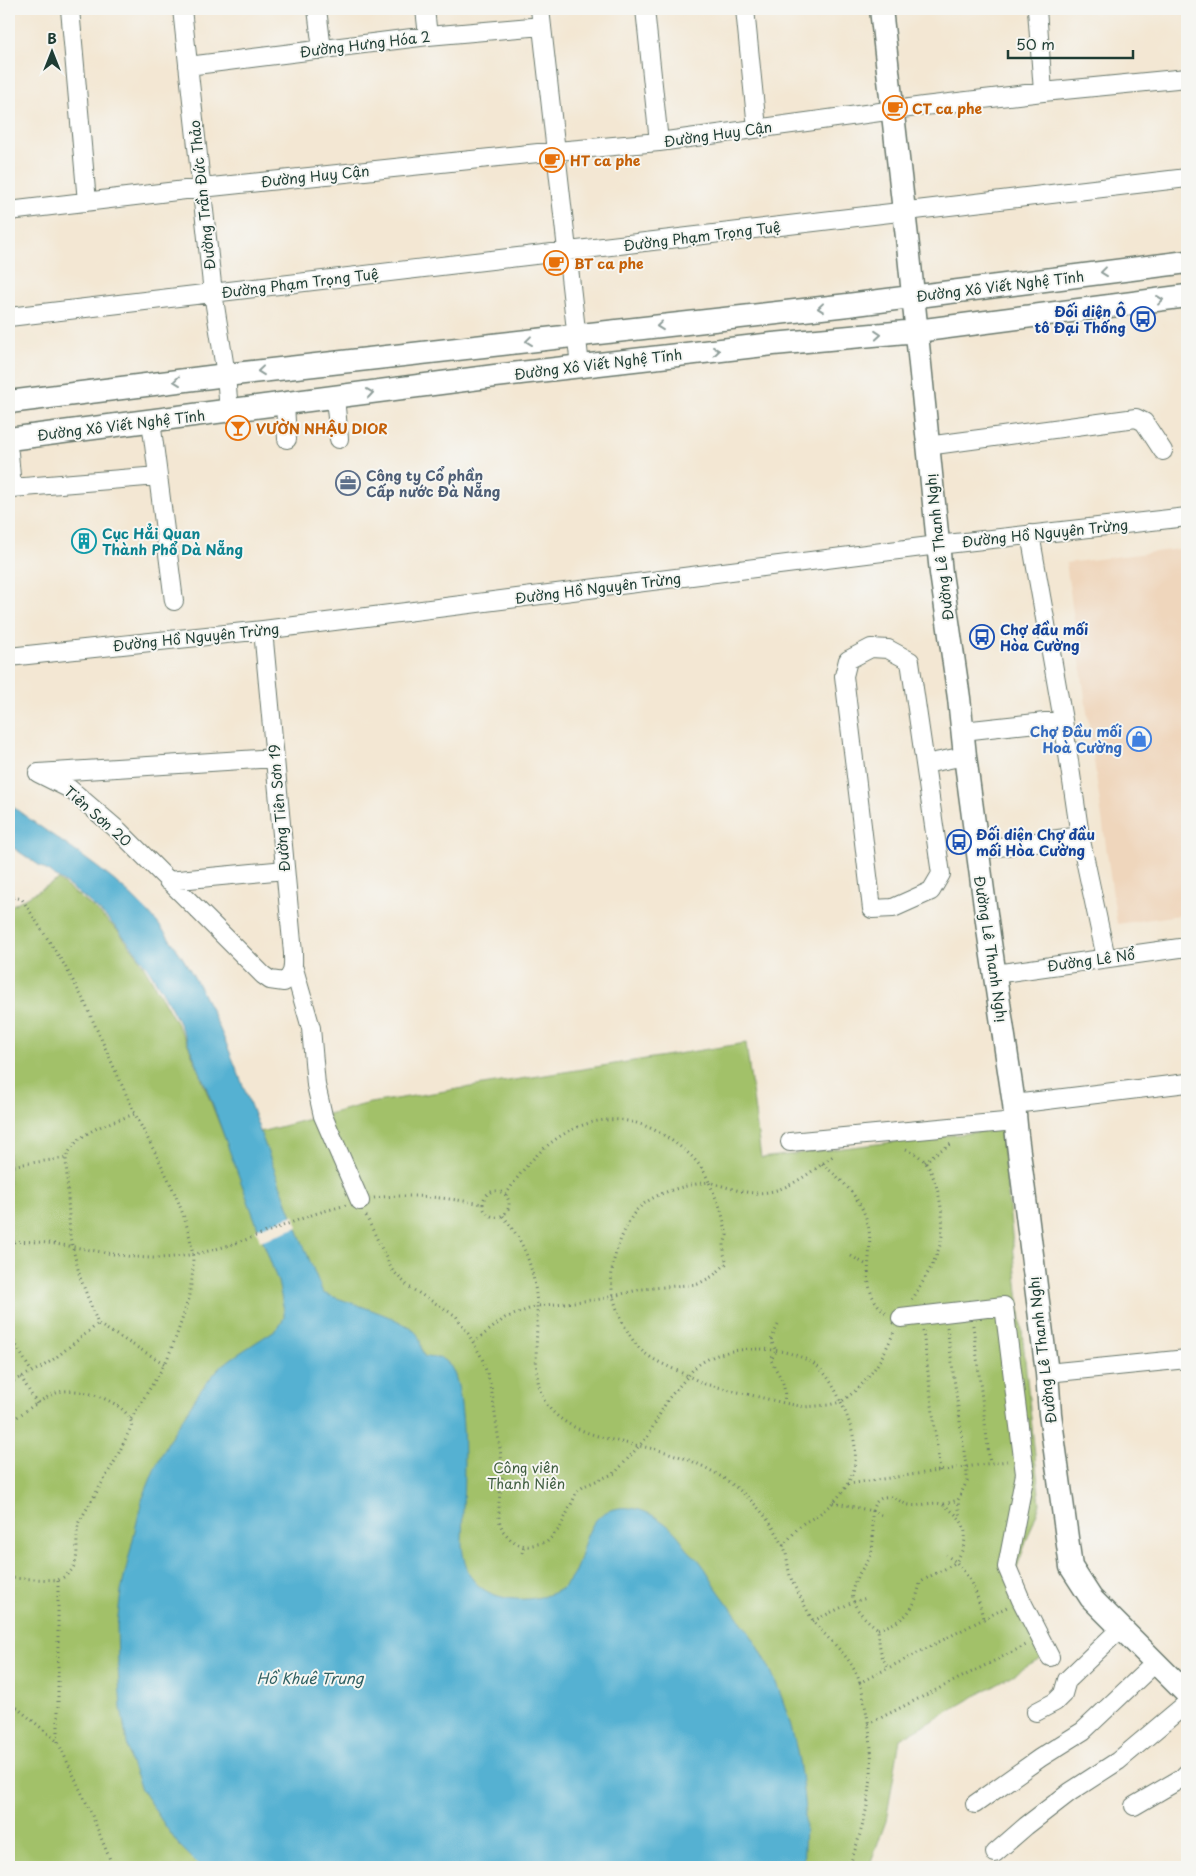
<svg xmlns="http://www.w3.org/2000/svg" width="1196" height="1876" font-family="'Playpen Sans',sans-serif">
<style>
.built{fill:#efd6bc}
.green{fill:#a2c169;stroke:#607f4e}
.water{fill:#54b1d2;stroke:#3a7783}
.pier{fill:#f3e7d3}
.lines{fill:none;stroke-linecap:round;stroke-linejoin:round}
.minor-casing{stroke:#69786c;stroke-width:20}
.major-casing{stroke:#69786c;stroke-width:25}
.path{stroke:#69786c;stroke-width:3;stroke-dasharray:1 4;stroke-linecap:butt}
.minor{stroke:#fff;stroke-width:18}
.major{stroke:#fff;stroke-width:22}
.oneway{stroke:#8f9e9a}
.labels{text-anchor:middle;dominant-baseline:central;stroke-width:4;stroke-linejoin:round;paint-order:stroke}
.street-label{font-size:14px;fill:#1f3d34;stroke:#f6f6f2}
.food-label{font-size:14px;font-weight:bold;fill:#c56008;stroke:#f6f6f2;text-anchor:start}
.transit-label{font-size:14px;font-weight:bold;fill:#164399;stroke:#f6f6f2;text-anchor:start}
.service-label{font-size:14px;font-weight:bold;fill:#4e5e75;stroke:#f6f6f2;text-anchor:start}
.culture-label{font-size:14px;font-weight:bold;fill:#0d838f;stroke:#f6f6f2;text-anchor:start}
.shop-label{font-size:14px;font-weight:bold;fill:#366cbe;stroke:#f6f6f2;text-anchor:end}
.park-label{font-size:14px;fill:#405e41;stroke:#f6f6f2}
.water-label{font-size:15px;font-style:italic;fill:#2f6063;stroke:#f6f6f2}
</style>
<rect width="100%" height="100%" fill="#f6f6f2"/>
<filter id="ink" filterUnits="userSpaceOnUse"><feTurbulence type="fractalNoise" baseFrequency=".02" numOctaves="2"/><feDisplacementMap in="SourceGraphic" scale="10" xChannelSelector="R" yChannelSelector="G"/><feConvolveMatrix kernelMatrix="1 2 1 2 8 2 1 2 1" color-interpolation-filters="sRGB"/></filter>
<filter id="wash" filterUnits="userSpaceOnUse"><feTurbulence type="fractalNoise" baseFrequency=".0096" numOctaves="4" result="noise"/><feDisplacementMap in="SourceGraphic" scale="20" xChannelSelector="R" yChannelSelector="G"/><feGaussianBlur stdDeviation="1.12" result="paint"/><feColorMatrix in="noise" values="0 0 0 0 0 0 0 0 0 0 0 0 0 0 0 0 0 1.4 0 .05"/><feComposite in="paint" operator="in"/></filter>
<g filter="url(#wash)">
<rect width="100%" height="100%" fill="#f3e7d3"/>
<path class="built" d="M1187,548V914L1117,924L1066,563Z"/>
<path class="green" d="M58,880L95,909L118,931L138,956L188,1044L226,1141L370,1103L746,1043L761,1158L1001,1129L1040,1504L1012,1581L1051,1653L900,1739L886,1821L869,1867H9V907Z"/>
<path class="water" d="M9,804C55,839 106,868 146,910C201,968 234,1060 261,1134C281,1188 301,1240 323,1293C343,1301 405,1318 417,1334C422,1341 420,1349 424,1356C431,1359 440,1356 446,1361C472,1382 462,1511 462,1545C463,1557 466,1571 474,1581C493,1604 539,1604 562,1588C584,1572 579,1534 600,1516C612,1506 629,1506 643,1511C657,1516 673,1528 682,1541C684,1544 685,1547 688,1550C692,1555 698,1558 701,1563C707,1570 711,1579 715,1586C732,1611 753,1634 766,1661C790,1709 802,1761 805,1814C805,1832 804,1850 803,1867H201L178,1844L166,1827L141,1789L130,1761L121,1708L118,1667L117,1625L121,1591L142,1500L155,1468L170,1438L200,1391L218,1369L232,1358L275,1330L281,1324L284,1317V1310L278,1282C261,1237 245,1192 228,1147C201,1072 173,991 119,931C89,896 47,871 9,845Z"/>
<path class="pier" d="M294,1215L298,1227L260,1241L256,1229Z"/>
</g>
<g filter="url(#ink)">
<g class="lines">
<defs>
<path id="minor" d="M70,9L87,202
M182,9L213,293L226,375L229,411
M317,9L322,50
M425,9L428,36
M540,9L580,366
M645,9L659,142
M745,9L757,128
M1037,9L1043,92
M188,66L428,36L542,26
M9,211L202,188L557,151L659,142L924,106L1043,92L1187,78
M9,317L1187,178
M335,397L339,439
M285,404L287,439
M151,421L174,601
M927,446L1136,418L1144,422L1163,451
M9,453L12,488L158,476
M1030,534L1063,720
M263,630L293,953C293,965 295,974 284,982L270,980L263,975L119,831L70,789L38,773L275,758
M9,657L263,630L938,545L1187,517
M963,731L1063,720L1080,836L977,850
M925,764L941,874L931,891L893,908L872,909L844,676L848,660L871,648L888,649L910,661L925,764L965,756
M1080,836L1106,958
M168,881L285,870
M294,969L311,1028L316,1085L323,1116L360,1201
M995,974L1187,947
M1014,1104L1187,1083
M790,1142L1015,1121
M901,1318L1004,1306L1025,1474L1007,1567L1021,1600L1050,1657
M1047,1373L1187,1359
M1036,1712L1055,1702L1063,1694L1067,1680L1121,1628
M975,1804L1040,1758L1083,1731L1155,1663
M1134,1806L1182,1778L1187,1773
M995,1853L1026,1826L1070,1792L1118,1761L1187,1703"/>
<path id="major" d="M881,9L909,255L941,573L959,698L965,756L989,936L1014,1104L1017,1136L1047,1373L1050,1414L1071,1567L1091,1598L1187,1694
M9,402L226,375L848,305L1187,262
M9,439L495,376L773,344L917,331L1187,296"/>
</defs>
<use href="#minor" class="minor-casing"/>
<use href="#major" class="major-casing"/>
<path class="path" d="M9,900L14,897L22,899L65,966L84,1001L135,1114
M906,1149C913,1152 920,1156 925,1162C938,1178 946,1221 941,1241C936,1262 923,1281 912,1300
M925,1162L936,1153L951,1144
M822,1164C841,1179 860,1197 867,1221C877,1254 854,1287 886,1313
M9,1166L66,1158C77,1131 109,1123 135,1114C156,1156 194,1218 193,1266C192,1297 177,1336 165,1364L98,1324L80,1277L70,1237L66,1158
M483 1204a13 13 0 1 1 26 0a13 13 0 1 1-26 0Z
M506,1195C541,1136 603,1094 668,1138C686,1150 701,1162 709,1182C724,1186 739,1192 754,1193C786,1194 809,1173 833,1156
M374,1198C410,1193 447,1198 483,1204
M366,1216L392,1270L409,1287L456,1316L469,1335L482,1358L491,1386L503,1470L499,1502V1520L503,1531L512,1541L520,1545L528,1546L547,1542L560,1528L577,1492L584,1486L615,1473L639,1446C604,1438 552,1430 540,1390C533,1364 538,1333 537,1306L505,1318L474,1342
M503,1216C525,1243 535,1270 537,1306L601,1299L642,1289L698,1284L713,1276L727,1263L724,1254V1244L727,1235L721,1210L709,1182C687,1185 659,1191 641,1206C632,1213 628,1224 623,1234C608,1268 607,1292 624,1325C629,1334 634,1343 641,1350C654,1362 673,1368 688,1376L668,1399L648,1436L639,1446C699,1456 755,1488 783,1545C788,1555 787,1568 791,1578C793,1585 798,1592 801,1598C805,1606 809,1615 814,1622C827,1639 845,1651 855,1671C862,1684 864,1701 867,1715C877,1773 869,1812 849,1867
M9,1242C60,1238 109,1259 160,1258C212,1256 258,1235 306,1217C319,1212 333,1209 346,1205
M851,1256L867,1265
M778,1325L771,1340L776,1351L771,1360C779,1377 787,1382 784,1403
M973,1325L990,1464
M947,1327L967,1473V1481L958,1500L960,1518
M923,1331L940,1471
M9,1333L31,1371
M21,1377L37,1404
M9,1383L42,1367L54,1359L98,1324
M131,1419L165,1364
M9,1422C24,1413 43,1397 59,1392C79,1386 129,1402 132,1425L116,1459L79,1522C72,1544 87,1567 58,1580L9,1578
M848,1484L1007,1461
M833,1502L872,1511C872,1525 875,1539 871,1554C869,1561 863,1567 859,1574C843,1600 859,1614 878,1629C879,1644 880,1656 888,1668
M944,1504L958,1500
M881,1515L872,1511C874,1504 877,1499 885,1497C895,1495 901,1504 910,1505C920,1507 931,1501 941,1504C946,1506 950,1510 954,1513C971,1528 966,1546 956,1562L946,1555
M783,1546C789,1539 795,1531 801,1525C806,1521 812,1519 818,1515C863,1481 863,1451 841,1402L828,1405L805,1407L784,1403L705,1384L688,1376C710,1342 785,1342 815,1365C828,1374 835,1389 841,1402C870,1381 880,1363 894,1332
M522,1553L524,1546
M813,1621L853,1602L867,1598
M878,1629C906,1621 914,1611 920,1583C931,1574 944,1571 956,1562C972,1579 979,1597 983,1619
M859,1683L1007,1607
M9,1701L58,1742L91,1813L113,1867
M868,1724L1026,1645
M58,1742V1580"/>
<use href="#minor" class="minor"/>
<use href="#major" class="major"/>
</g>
<defs><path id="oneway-chevron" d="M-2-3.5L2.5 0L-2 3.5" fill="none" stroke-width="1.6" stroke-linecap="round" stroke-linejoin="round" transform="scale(1.25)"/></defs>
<g class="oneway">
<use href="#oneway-chevron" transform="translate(1104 272) rotate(173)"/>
<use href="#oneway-chevron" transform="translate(1160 300) rotate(-7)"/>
<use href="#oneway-chevron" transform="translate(821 308) rotate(174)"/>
<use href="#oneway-chevron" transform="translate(660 326) rotate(174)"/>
<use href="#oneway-chevron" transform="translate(878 335) rotate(-5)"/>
<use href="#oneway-chevron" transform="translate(529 341) rotate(173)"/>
<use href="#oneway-chevron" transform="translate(716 351) rotate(-6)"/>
<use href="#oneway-chevron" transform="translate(261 371) rotate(174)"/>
<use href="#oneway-chevron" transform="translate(177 381) rotate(173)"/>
<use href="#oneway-chevron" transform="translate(370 393) rotate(-8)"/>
</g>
</g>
<defs>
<symbol id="cafe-ring" viewBox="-11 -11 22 22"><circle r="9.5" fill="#f6f6f2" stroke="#e8710a" stroke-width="1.5"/><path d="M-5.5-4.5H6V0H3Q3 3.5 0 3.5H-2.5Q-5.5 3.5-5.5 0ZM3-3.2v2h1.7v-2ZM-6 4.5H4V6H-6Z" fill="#e8710a"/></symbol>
<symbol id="bus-ring" viewBox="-11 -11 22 22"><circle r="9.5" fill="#f6f6f2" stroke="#1a4fb4" stroke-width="1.5"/><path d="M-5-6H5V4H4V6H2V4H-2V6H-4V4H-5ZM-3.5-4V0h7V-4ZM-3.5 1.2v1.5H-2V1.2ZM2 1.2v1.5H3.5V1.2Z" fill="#1a4fb4"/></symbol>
<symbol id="bar-ring" viewBox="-11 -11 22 22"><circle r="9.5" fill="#f6f6f2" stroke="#e8710a" stroke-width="1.5"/><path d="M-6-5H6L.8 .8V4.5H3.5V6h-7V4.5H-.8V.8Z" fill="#e8710a"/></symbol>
<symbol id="office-ring" viewBox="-11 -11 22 22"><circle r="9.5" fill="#f6f6f2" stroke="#5c6f8a" stroke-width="1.5"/><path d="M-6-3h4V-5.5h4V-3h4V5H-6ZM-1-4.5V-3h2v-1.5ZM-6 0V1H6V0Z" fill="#5c6f8a"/></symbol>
<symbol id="building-ring" viewBox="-11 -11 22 22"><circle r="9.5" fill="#f6f6f2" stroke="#0f9aa8" stroke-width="1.5"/><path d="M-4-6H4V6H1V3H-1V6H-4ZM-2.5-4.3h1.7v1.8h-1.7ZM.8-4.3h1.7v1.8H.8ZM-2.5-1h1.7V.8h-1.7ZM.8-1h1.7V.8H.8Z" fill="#0f9aa8"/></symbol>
<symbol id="shop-ring" viewBox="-11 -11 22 22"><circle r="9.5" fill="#f6f6f2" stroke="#3f7fe0" stroke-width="1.5"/><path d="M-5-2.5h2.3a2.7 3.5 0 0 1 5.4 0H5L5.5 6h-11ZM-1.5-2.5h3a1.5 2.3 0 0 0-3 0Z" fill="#3f7fe0"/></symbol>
</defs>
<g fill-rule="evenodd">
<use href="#cafe-ring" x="881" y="94" width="28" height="28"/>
<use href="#cafe-ring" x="538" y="146" width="28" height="28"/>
<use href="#cafe-ring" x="542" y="249" width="28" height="28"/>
<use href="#bus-ring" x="1129" y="305" width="28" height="28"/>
<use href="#bar-ring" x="224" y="414" width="28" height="28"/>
<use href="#office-ring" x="334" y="469" width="28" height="28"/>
<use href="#building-ring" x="70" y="527" width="28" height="28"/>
<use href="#bus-ring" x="968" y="623" width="28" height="28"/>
<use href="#shop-ring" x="1125" y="725" width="28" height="28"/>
<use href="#bus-ring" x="945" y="828" width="28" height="28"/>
</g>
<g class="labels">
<g class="street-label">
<text transform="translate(365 44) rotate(-7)">Đường Hưng Hóa 2</text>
<text transform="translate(718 134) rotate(-8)">Đường Huy Cận</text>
<text transform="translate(315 176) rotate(-6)">Đường Huy Cận</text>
<text transform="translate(202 195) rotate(-96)">Đường Trần Đức Thảo</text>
<text transform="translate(702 236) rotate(-7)">Đường Phạm Trọng Tuệ</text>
<text transform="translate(300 283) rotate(-7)">Đường Phạm Trọng Tuệ</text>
<text transform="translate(1000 286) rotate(-7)">Đường Xô Viết Nghệ Tĩnh</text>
<text transform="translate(598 364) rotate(-7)">Đường Xô Viết Nghệ Tĩnh</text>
<text transform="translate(121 425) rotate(-7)">Đường Xô Viết Nghệ Tĩnh</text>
<text transform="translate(1045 533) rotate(-6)">Đường Hồ Nguyên Trừng</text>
<text transform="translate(939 547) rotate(-97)">Đường Lê Thanh Nghị</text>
<text transform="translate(598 588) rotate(-7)">Đường Hồ Nguyên Trừng</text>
<text transform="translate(196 637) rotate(-6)">Đường Hồ Nguyên Trừng</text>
<text transform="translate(279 808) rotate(-95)">Đường Tiên Sơn 19</text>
<text transform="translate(98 816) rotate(41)">Tiên Sơn 20</text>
<text transform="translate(991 949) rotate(81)">Đường Lê Thanh Nghị</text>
<text transform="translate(1091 960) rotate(-8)">Đường Lê Nổ</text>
<text transform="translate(1042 1350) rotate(-97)">Đường Lê Thanh Nghị</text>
</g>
<g class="food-label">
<text x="912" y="108">CT ca phe</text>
<text x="570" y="160">HT ca phe</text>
<text x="574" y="263">BT ca phe</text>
<text x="256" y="428">VƯỜN NHẬU DIOR</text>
</g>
<g class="transit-label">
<text x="1126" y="311" text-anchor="end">Đối diện Ô<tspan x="1126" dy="16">tô Đại Thống</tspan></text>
<text x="1000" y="629">Chợ đầu mối<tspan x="1000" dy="16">Hòa Cường</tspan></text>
<text x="976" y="834">Đối diện Chợ đầu<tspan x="976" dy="16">mối Hòa Cường</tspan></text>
</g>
<g class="service-label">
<text x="366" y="475">Công ty Cổ phần<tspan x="366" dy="16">Cấp nước Đà Nẵng</tspan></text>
</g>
<g class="culture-label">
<text x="102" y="533">Cục Hẳi Quan<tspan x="102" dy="16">Thành Phổ Dà Nẵng</tspan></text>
</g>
<g class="shop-label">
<text x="1122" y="731">Chợ Đầu mối<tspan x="1122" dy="16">Hoà Cường</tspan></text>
</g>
<g class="park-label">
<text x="526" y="1467">Công viên<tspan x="526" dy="16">Thanh Niên</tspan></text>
</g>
<g class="water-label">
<text x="310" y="1677">Hồ Khuê Trung</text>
</g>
</g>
<rect width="1196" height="1876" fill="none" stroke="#f6f6f2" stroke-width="30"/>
<g transform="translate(52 52)" stroke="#f6f6f2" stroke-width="4" paint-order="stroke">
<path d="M0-4L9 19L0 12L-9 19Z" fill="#1f3d34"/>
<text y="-8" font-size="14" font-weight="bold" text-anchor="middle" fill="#1f3d34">B</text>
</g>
<path d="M1008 50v8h125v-8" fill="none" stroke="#1f3d34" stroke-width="2.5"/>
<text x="1016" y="50" font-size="15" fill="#1f3d34" stroke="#f6f6f2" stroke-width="4" paint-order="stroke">50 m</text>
</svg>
